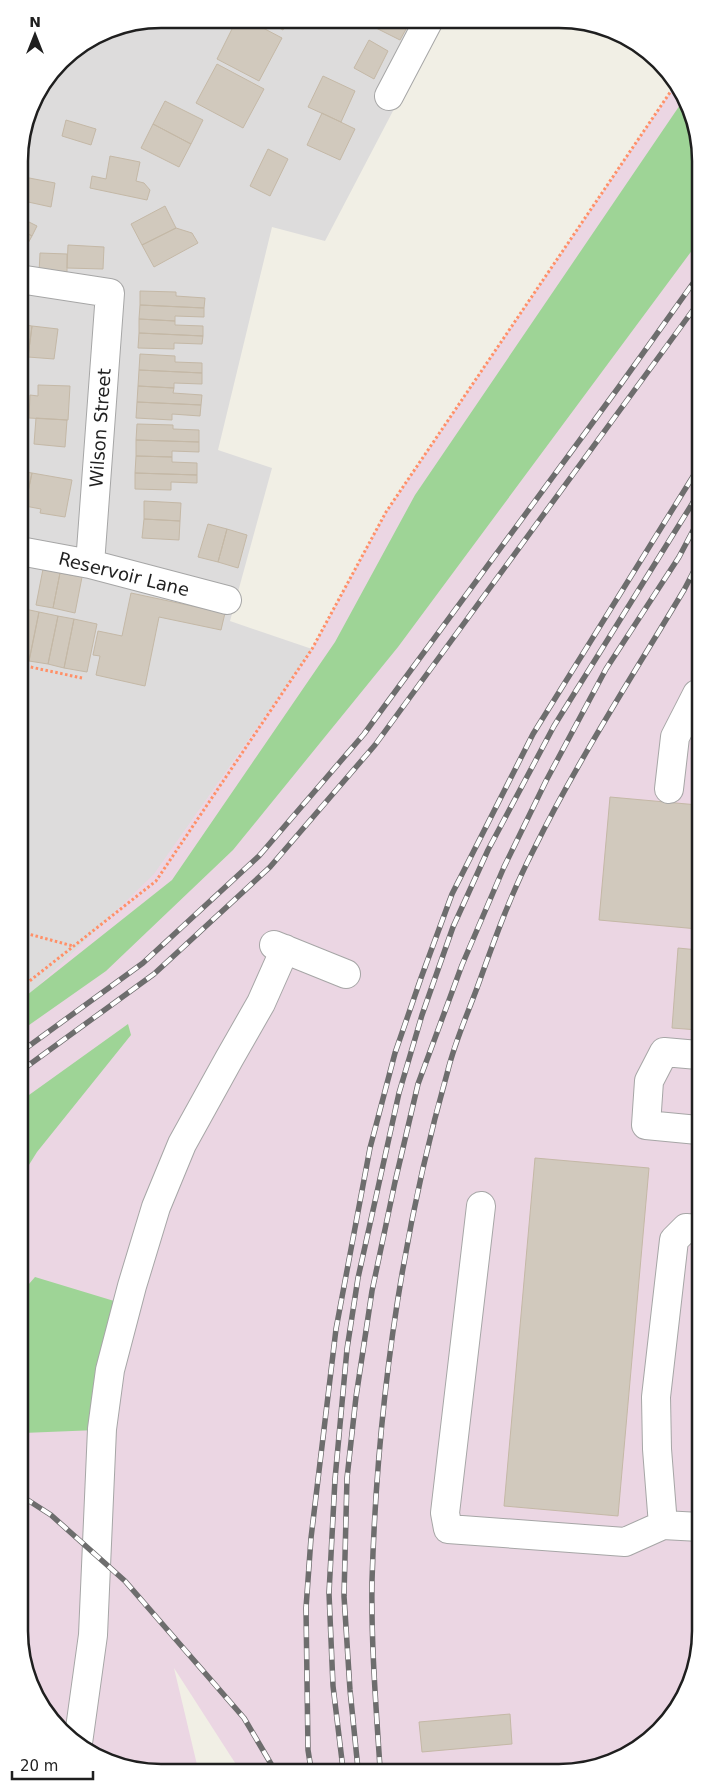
<svg xmlns="http://www.w3.org/2000/svg" width="719" height="1791" font-family="'DejaVu Sans',sans-serif">
<style>
.residential{fill:#dddcdc}
.industrial{fill:#ebd6e3}
.forest{fill:#9ed496}
.building{fill:#d1c9bd;stroke:#c4b8a6}
.lines{fill:none;stroke-linecap:round;stroke-linejoin:round}
.minor-casing{stroke:#a6a6a6;stroke-width:30}
.path{stroke:#ff9068;stroke-width:3;stroke-dasharray:2.5 2.5;stroke-linecap:butt}
.minor{stroke:#fff;stroke-width:28}
.rail-casing{stroke:#6d6d6d;stroke-width:5.5}
.rail{stroke:#fff;stroke-width:4;stroke-dasharray:11;stroke-linecap:butt}
.labels{text-anchor:middle;dominant-baseline:central;stroke-width:5;stroke-linejoin:round;paint-order:stroke}
.street-label{font-size:18px;fill:#1f1f1f;stroke:#fff}
.rim{fill:none;stroke:#1f1f1f;stroke-width:2.5}
</style>
<rect width="100%" height="100%" fill="#f1efe5"/>
<path class="residential" d="M160,19L440,21L325,241L272,227L218,450L272,468L230,621L312,649L154,875L36,989L22,999L19,151L33,97L67,54L106,29Z"/>
<path class="industrial" d="M673,88L695,124L700,1640L671,1717L637,1749L595,1767L239,1769L174,1668L198,1769L133,1770L67,1737L24,1667L22,999L36,988L154,874L312,649L386,512Z"/>
<path class="forest" d="M682,102L695,124L696,245L398,647L233,850L106,971L22,1030V999L172,880L335,642L415,495Z
M128,1024L131,1035L37,1152L22,1176V1100Z
M35,1277L124,1304L97,1430L23,1433L22,1292Z"/>
<path class="building" d="M237,19H246L282,38L259,81L217,59Z
M263,19L288,20L283,30Z
M381,20H411L400,40L376,28Z
M369,40L388,51L374,79L354,68Z
M217,64L264,89L243,128L196,103Z
M323,76L355,91L341,122L308,107Z
M165,101L203,120L191,144L153,124Z
M322,113L355,129L340,160L307,145Z
M66,120L96,129L91,145L62,136Z
M153,124L191,144L179,167L141,148Z
M268,149L288,159L270,196L250,186Z
M110,156L140,162L136,181L144,183L150,190L147,200L90,188L92,176L106,179Z
M19,176L55,183L51,207L19,200Z
M165,206L176,228L142,245L131,224Z
M19,217L37,226L32,236L19,229Z
M176,228L192,233L198,243L154,267L142,245Z
M19,229L32,236L27,245L19,241Z
M68,245L104,247L103,269L67,268Z
M40,253L67,254V274L39,273Z
M140,291L176,292V296L205,298L204,308L140,305Z
M140,305L204,308V317L175,316V321L139,319Z
M139,319L175,321V325L203,326V336L139,333Z
M20,324L32,326L28,357L20,356Z
M32,326L58,329L54,359L28,357Z
M139,333L203,336L202,344L174,343V349L138,348Z
M140,354L175,356V362L202,363V373L139,370Z
M139,370L202,373V384L174,383V388L138,386Z
M38,385L70,386L68,420L29,418L30,395L38,396Z
M138,386L174,388L173,393L202,395L201,405L137,402Z
M137,402L201,405L200,416L172,414V420L136,418Z
M36,418L67,420L65,447L34,444Z
M137,424L173,425V429L199,430V442L136,440Z
M136,440L199,442V452L172,451V457L136,456Z
M136,456L172,457V462L197,463V475L135,473Z
M20,471L32,473L25,506L20,505Z
M32,473L72,480L65,517L40,513L41,509L25,506Z
M135,473L197,475V483L171,482V490L135,489Z
M144,501L181,503L180,521L144,519Z
M144,519L180,521L179,540L142,538Z
M208,524L227,529L218,562L198,557Z
M227,529L247,535L238,568L218,562Z
M43,569L60,573L53,608L36,605Z
M60,573L82,577L75,613L53,608Z
M131,593L225,613L221,630L159,617L145,686L96,675L100,656L93,655L98,631L122,636Z
M20,608L39,612L29,661L21,659Z
M39,612L58,616L48,664L29,661Z
M58,616L74,619L64,668L48,664Z
M74,619L97,624L87,672L64,668Z
M610,797L698,805V929L599,920Z
M678,948L698,950V1030L672,1028Z
M535,1158L649,1168L618,1516L504,1506Z
M510,1714L512,1744L422,1752L419,1722Z"/>
<g class="lines">
<defs>
<path id="minor" d="M389,96L429,20
M19,279L110,293L90,564
M20,551L90,564L227,600
M669,789L675,737L697,694
M274,945L346,974
M698,1055L664,1052L649,1081L646,1125L698,1130
M481,1206L445,1513L448,1529L625,1542L663,1525
M699,1229L686,1228L674,1240L656,1397L657,1449L663,1525L700,1527
M78,1743L93,1635L102,1429L110,1370L132,1286L156,1207L182,1144L229,1059L261,1003L285,949"/>
</defs>
<use href="#minor" class="minor-casing"/>
<path class="path" d="M21,665L82,678
M21,932L73,946
M22,987L156,881L312,649L386,512L673,88"/>
<use href="#minor" class="minor"/>
<defs>
<path id="rail" d="M22,1051L143,963L259,856L364,734L621,384L696,279
M22,1070L154,974L270,867L375,745L696,306
M23,1497L51,1515L125,1581L244,1718L274,1769
M380,1768C376,1706 371,1644 372,1581C377,1409 401,1236 448,1070C455,1042 467,1015 477,988C494,941 511,893 534,849C578,760 633,675 684,590L697,565
M311,1769L308,1750L306,1608L311,1538L336,1329L370,1148L395,1053L421,978L452,894L533,734L697,470
M343,1769L333,1686L329,1593L335,1479L347,1349L358,1278L399,1093L422,1015L453,927L488,850L554,726L697,496
M358,1769L350,1690L344,1596L347,1478L356,1397L372,1291L395,1182L418,1084L462,965L504,867L546,781L606,669L679,557L697,523"/>
</defs>
<use href="#rail" class="rail-casing"/>
<use href="#rail" class="rail"/>
</g>
<g class="labels">
<g class="street-label">
<text transform="translate(100 428) rotate(-86)">Wilson Street</text>
<text transform="translate(124 574) rotate(14)">Reservoir Lane</text>
</g>
</g>
<path d="M0 0H719V1791H0ZM161 28H559A133 133 0 0 1 692 161V1631A133 133 0 0 1 559 1764H161A133 133 0 0 1 28 1631V161A133 133 0 0 1 161 28Z" fill="#fff" fill-rule="evenodd"/>
<path class="rim" d="M161 28H559A133 133 0 0 1 692 161V1631A133 133 0 0 1 559 1764H161A133 133 0 0 1 28 1631V161A133 133 0 0 1 161 28Z"/>
<g transform="translate(35 35)" stroke="#ffffff" stroke-width="4" paint-order="stroke">
<path d="M0-4L9 19L0 12L-9 19Z" fill="#1f1f1f"/>
<text y="-8" font-size="14" font-weight="bold" text-anchor="middle" fill="#1f1f1f">N</text>
</g>
<path d="M12 1771v8h81v-8" fill="none" stroke="#1f1f1f" stroke-width="2.5"/>
<text x="20" y="1771" font-size="15" fill="#1f1f1f" stroke="#ffffff" stroke-width="4" paint-order="stroke">20 m</text>
</svg>
